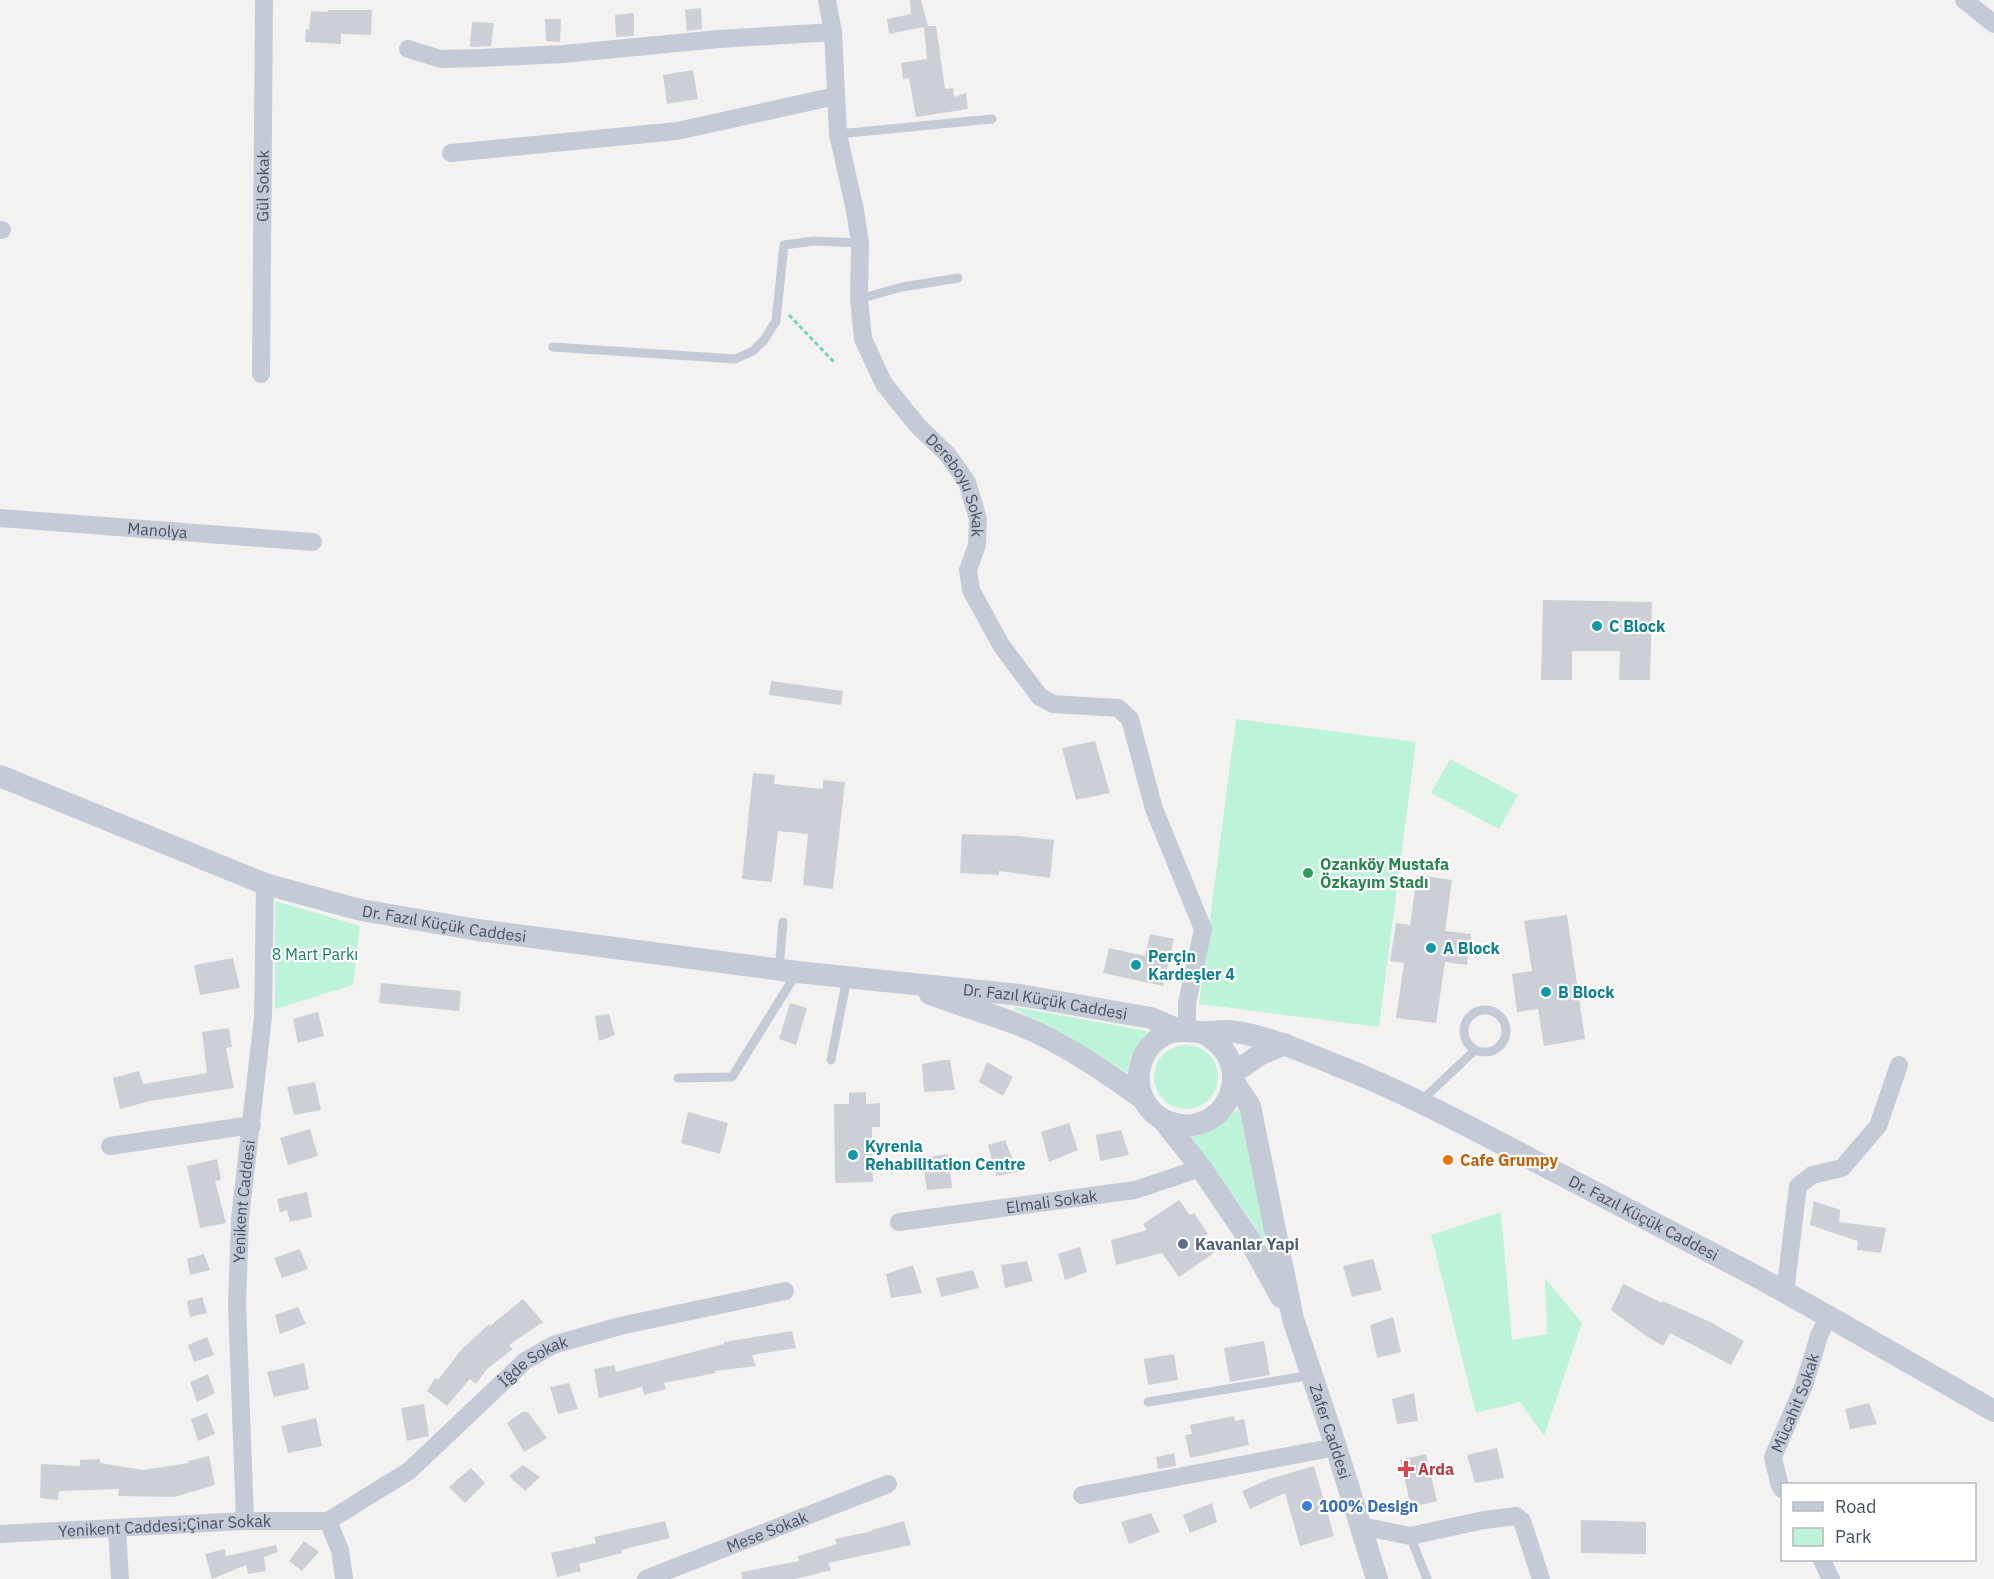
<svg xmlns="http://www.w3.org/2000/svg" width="1994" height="1579" font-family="'IBM Plex Sans',sans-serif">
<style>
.green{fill:#bdf4d9}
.building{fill:#cdcfd7}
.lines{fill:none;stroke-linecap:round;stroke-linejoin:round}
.path{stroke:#71d6b1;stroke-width:3;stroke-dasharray:4.5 3;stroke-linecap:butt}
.service{stroke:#c4cbd7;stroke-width:9}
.minor{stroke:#c4cbd7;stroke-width:18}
.tertiary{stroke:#c4cbd7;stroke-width:22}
.culture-dot{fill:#0f9aa8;stroke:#fff;stroke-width:2}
.leisure-dot{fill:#2e9e5b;stroke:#fff;stroke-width:2}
.food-dot{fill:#e8710a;stroke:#fff;stroke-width:2}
.service-dot{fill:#5c6f8a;stroke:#fff;stroke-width:2}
.health-dot{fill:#e0444e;stroke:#fff;stroke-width:2}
.shop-dot{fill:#3f7fe0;stroke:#fff;stroke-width:2}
.labels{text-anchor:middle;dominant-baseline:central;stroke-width:4.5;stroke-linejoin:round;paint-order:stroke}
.street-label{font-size:16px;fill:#475161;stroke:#fff}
.culture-label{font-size:16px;font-weight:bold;fill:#0d838f;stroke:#fff;text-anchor:start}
.leisure-label{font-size:16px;font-weight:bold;fill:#27864d;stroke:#fff;text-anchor:start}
.park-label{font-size:16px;fill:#0f8559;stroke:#fff}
.food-label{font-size:16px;font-weight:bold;fill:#c56008;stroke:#fff;text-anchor:start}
.service-label{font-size:16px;font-weight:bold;fill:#4e5e75;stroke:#fff;text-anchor:start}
.health-label{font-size:16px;font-weight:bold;fill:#be3a42;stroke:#fff;text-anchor:start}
.shop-label{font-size:16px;font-weight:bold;fill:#366cbe;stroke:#fff;text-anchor:start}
</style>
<rect width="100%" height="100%" fill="#f4f2f1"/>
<path class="green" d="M1236,719L1416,742L1379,1027L1199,1004Z
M1450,759L1518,795L1499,829L1431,793Z
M275,901L360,926L353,985L275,1009Z
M1015,1007L1147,1031L1130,1058L1127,1073C1091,1049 1054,1028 1014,1009Z
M1154 1077a32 32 0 1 1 64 0a32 32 0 1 1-64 0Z
M1239,1108L1267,1243L1265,1244C1243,1206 1216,1171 1188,1137C1210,1135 1224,1123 1239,1108Z
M1501,1212L1512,1340L1547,1334L1545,1278L1582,1323L1544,1436L1520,1402L1476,1413L1431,1235Z"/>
<path class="building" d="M910,0H921L928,26H936L945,89L953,88L954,97L966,93L968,109L916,117L909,78L903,79L901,63L927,59L924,27L889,34L887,19L911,14Z
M701,8L702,29L687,31L685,10Z
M328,10H372L371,35L341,34V44L305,42L306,29H309L311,11L328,12Z
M634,13V36L616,37L615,15Z
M545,19H561L560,42L546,41Z
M472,22L494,23L491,46L470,47Z
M693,70L698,99L667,104L663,75Z
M1543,600L1652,602L1650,680H1619L1620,651H1572V680H1541Z
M771,681L843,691L841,705L769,695Z
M1095,741L1110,793L1076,800L1062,748Z
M753,773L775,775L774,784L823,789V780L845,782L833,889L803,885L808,834L778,831L772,882L742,879Z
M962,834L1017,836L1054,840L1050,878L999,871V875L960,873Z
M1417,875L1452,880L1445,931L1471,934L1467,965L1445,962L1436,1023L1396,1018L1404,963L1390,961L1396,923L1410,925Z
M1567,915L1585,1039L1544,1046L1538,1009L1517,1012L1512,974L1532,971L1524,921Z
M1150,934L1174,939L1163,986L1103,973L1109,948L1145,956Z
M233,958L240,988L200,995L194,965Z
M381,983L461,991L459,1011L379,1003Z
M790,1003L807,1008L796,1045L779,1039Z
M318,1012L324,1036L298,1043L293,1019Z
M609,1014L615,1035L599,1041L595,1016Z
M229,1028L232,1047L226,1048L234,1088L150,1101L120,1109L113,1078L139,1071L143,1084L207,1073L202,1032Z
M944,1060H950L955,1090L924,1092L922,1064Z
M987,1062L1013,1077L1003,1096L979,1082Z
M315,1082L321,1110L294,1115L287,1087Z
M866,1092V1104L880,1103V1127H872L873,1182L835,1183L834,1104H849V1093Z
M688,1112L728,1123L720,1154L681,1143Z
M1069,1123L1078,1150L1049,1162L1041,1132Z
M310,1129L318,1156L288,1165L280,1138Z
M1121,1130L1129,1155L1100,1161L1096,1135Z
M1005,1140L1018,1172L996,1176L988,1145Z
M948,1154L952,1188L927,1190L922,1158Z
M217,1159L221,1180L215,1181L226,1223L200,1228L187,1166Z
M307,1192L312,1217L290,1222L287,1210L280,1212L277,1199Z
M1179,1200L1190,1215L1194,1213L1208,1234L1204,1236L1214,1253L1179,1277L1162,1253L1116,1265L1111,1240L1147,1230L1143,1224Z
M1814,1201L1840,1210L1839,1222L1886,1228L1881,1253L1857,1250L1858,1241L1810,1225Z
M1080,1247L1087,1272L1065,1280L1058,1254Z
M300,1249L308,1269L282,1278L274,1258Z
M204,1254L210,1270L190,1275L187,1259Z
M1373,1259L1382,1290L1352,1297L1343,1266Z
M1027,1261L1033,1281L1005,1288L1001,1265Z
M913,1265L922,1293L891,1298L886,1274Z
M973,1270L979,1288L941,1297L936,1278Z
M1623,1284L1662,1303L1663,1301L1710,1322L1744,1341L1731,1365L1670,1333L1663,1346L1646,1336L1611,1310Z
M202,1297L207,1313L190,1317L187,1301Z
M523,1299L543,1322L509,1345L513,1349L487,1369L476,1384L470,1379L447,1406L427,1391L435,1378L438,1380L461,1350L489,1324L490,1326Z
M298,1307L306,1324L280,1334L275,1315Z
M1393,1317L1401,1352L1377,1358L1370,1325Z
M792,1331L796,1348L752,1355L756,1366L715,1371L716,1373L664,1383L666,1389L644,1395L642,1387L599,1398L594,1369L614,1365L616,1372L724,1344V1342Z
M207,1337L214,1355L194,1362L188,1345Z
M1264,1341L1270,1375L1230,1382L1224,1348Z
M1174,1354L1178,1380L1148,1385L1144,1359Z
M304,1363L309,1389L274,1397L267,1372Z
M208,1374L215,1393L197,1402L190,1382Z
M569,1383L578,1409L558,1414L550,1387Z
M1414,1393L1418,1421L1397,1424L1392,1399Z
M1869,1403L1877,1424L1850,1429L1845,1409Z
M424,1404L429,1436L407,1441L401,1408Z
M522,1412H528L547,1438L524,1452L507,1423Z
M207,1413L215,1434L198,1441L191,1419Z
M1234,1416L1235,1421L1244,1419L1249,1445L1190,1458L1185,1435L1192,1434L1190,1425Z
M316,1418L322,1446L288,1453L281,1426Z
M1497,1448L1504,1478L1475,1483L1467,1455Z
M1174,1453L1176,1466L1158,1469L1156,1457Z
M1426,1454L1437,1501L1411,1507L1400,1460Z
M209,1456L215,1485L174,1497L118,1496L119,1489L59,1491L58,1500L40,1498L41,1464L80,1466V1460L100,1459V1463L143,1470L189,1463L188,1461Z
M523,1465L540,1477L525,1491L509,1476Z
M1314,1466L1334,1536L1300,1546L1285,1493L1250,1509L1242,1491L1269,1479Z
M471,1468L485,1483L465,1503L449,1487Z
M1212,1503L1217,1522L1190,1533L1183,1515Z
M1151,1513L1160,1532L1129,1544L1121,1522Z
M1581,1520L1646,1522V1554L1581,1553Z
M665,1521L670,1538L621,1550L622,1553L579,1564L581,1571L557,1577L551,1553L596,1543L594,1537Z
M904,1521L911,1545L828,1563L831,1570L796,1579H742L741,1572L799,1561L798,1556L837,1544L835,1539L872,1531V1530Z
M304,1541L319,1552L302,1571L289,1561Z
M276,1545L278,1552L264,1557L266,1571L248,1574L246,1565L212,1579L205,1554L225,1549L226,1556Z"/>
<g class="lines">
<path class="path" d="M789,315L834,362"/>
<path class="service" d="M838,134L992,119
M859,299L902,287L958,278
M553,347L735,359L753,351L764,340L776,321L784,245L814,241L860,243
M779,970L783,922
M1464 1031a21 21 0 1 1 42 0a21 21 0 1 1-42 0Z
M831,1060L847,978
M678,1078L732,1077L796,974
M1420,1102L1475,1050
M1148,1402L1312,1375
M1410,1536L1427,1579"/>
<g class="minor">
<path id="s1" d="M827,0L833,32L838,134L855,210L860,243L859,299L863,339L884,384L918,426L947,454L967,482L978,519L977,545L968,570L971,590L1001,645L1040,697L1053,704L1118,708L1130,719L1154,809L1203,929L1187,1003V1029"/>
<path d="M1964,0L1994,24"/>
<path d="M408,49L441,59L481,58L563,54L719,39L833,32"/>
<path d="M451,153L677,131L836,96"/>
<path d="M0,230H2"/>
<path id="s2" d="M261,374L264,0"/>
<path id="s3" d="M0,518L313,542"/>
<path d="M110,1146L252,1125"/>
<path id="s4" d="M899,1222L1135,1190L1201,1168"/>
<path d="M1785,1293L1798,1186L1812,1175L1842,1168L1878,1126L1899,1065"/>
<path id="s5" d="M1782,1489L1779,1483L1773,1457L1804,1385L1819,1336L1828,1317"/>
<path d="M1082,1495L1336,1447"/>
<path id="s6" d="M245,1521L237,1304L240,1219L263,1017L265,884"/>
<path id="s7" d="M328,1521L409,1471L525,1361L553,1345L620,1326L785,1291"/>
<path d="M328,1521L340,1550L344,1579"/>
<path d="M1361,1526L1410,1536L1484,1520L1516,1516L1522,1521L1541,1579"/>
<path d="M117,1528L120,1579"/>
<path id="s8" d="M0,1534L245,1521H328"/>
<path d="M1822,1560L1831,1579"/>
<path id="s9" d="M646,1579L888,1484"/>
</g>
<g class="tertiary">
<path id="s10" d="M0,776L265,884L361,910L478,930L797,972L1020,995L1151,1018L1179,1030"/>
<path d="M930,994C959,1005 988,1013 1017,1024C1062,1042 1103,1070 1143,1099"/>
<path id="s11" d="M1201,1032C1265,1064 1223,1145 1166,1121C1130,1105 1130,1053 1164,1035C1178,1028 1190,1032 1204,1032C1212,1032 1220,1031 1228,1031C1266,1035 1301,1051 1336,1065C1410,1094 1479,1132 1550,1169C1617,1204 1684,1238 1750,1273C1833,1318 1913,1365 1994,1411"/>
<path d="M1233,1073L1261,1054L1285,1044"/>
<path id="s12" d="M1233,1081L1250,1106L1293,1319L1336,1447L1377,1579"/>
<path d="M1163,1120L1201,1168L1249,1239L1281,1297"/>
</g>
</g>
<g class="culture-dot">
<circle cx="1597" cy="626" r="6"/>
<circle cx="1431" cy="948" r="6"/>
<circle cx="1136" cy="965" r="6"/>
<circle cx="1546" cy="992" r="6"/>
<circle cx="853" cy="1155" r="6"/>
</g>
<circle class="leisure-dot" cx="1308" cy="873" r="6"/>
<circle class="food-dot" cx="1448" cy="1160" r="6"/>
<circle class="service-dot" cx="1183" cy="1244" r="6"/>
<path class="health-dot" d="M1403 1460h6v6h6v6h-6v6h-6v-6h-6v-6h6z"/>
<circle class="shop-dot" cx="1307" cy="1506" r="6"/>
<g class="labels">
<g class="street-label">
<text stroke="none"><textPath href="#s2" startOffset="188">Gül Sokak</textPath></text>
<text stroke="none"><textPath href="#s1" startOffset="519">Dereboyu Sokak</textPath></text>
<text stroke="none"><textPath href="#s3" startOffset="158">Manolya</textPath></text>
<text stroke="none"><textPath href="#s10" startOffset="470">Dr. Fazıl Küçük Caddesi</textPath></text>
<text stroke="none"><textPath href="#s10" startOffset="1076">Dr. Fazıl Küçük Caddesi</textPath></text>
<text stroke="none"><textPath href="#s4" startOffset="154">Elmali Sokak</textPath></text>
<text stroke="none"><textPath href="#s6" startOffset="320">Yenikent Caddesi</textPath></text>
<text stroke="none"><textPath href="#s11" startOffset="782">Dr. Fazıl Küçük Caddesi</textPath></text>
<text stroke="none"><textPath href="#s7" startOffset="262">İĝde Sokak</textPath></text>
<text stroke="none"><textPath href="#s5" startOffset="92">Mücahit Sokak</textPath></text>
<text stroke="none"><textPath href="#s12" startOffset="366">Zafer Caddesi</textPath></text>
<text stroke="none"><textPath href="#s8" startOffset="165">Yenikent Caddesi;Çinar Sokak</textPath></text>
<text stroke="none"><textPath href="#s9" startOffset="130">Mese Sokak</textPath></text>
</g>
<g class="culture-label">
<text x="1609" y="626">C Block</text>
<text x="1443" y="948">A Block</text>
<text x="1148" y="956">Perçin<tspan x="1148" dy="18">Kardeşler 4</tspan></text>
<text x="1558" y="992">B Block</text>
<text x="865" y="1146">Kyrenia<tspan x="865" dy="18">Rehabilitation Centre</tspan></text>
</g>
<g class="leisure-label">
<text x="1320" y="864">Ozanköy Mustafa<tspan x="1320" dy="18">Özkayım Stadı</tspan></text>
</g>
<g class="park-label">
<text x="315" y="954">8 Mart Parkı</text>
</g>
<g class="food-label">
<text x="1460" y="1160">Cafe Grumpy</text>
</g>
<g class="service-label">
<text x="1195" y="1244">Kavanlar Yapi</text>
</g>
<g class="health-label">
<text x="1418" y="1469">Arda</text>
</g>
<g class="shop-label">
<text x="1319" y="1506">100% Design</text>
</g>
</g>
<rect x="1781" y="1483" width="195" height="78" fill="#ffffff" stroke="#b5b9c0" stroke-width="1.5"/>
<rect x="1793" y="1502" width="30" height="9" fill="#c4cbd7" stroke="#b5b9c0" stroke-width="1.5"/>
<text x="1835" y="1513" font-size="18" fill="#475161">Road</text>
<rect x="1793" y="1528" width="30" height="18" fill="#bdf4d9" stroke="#b5b9c0" stroke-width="1.5"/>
<text x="1835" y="1543" font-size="18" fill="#475161">Park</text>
</svg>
